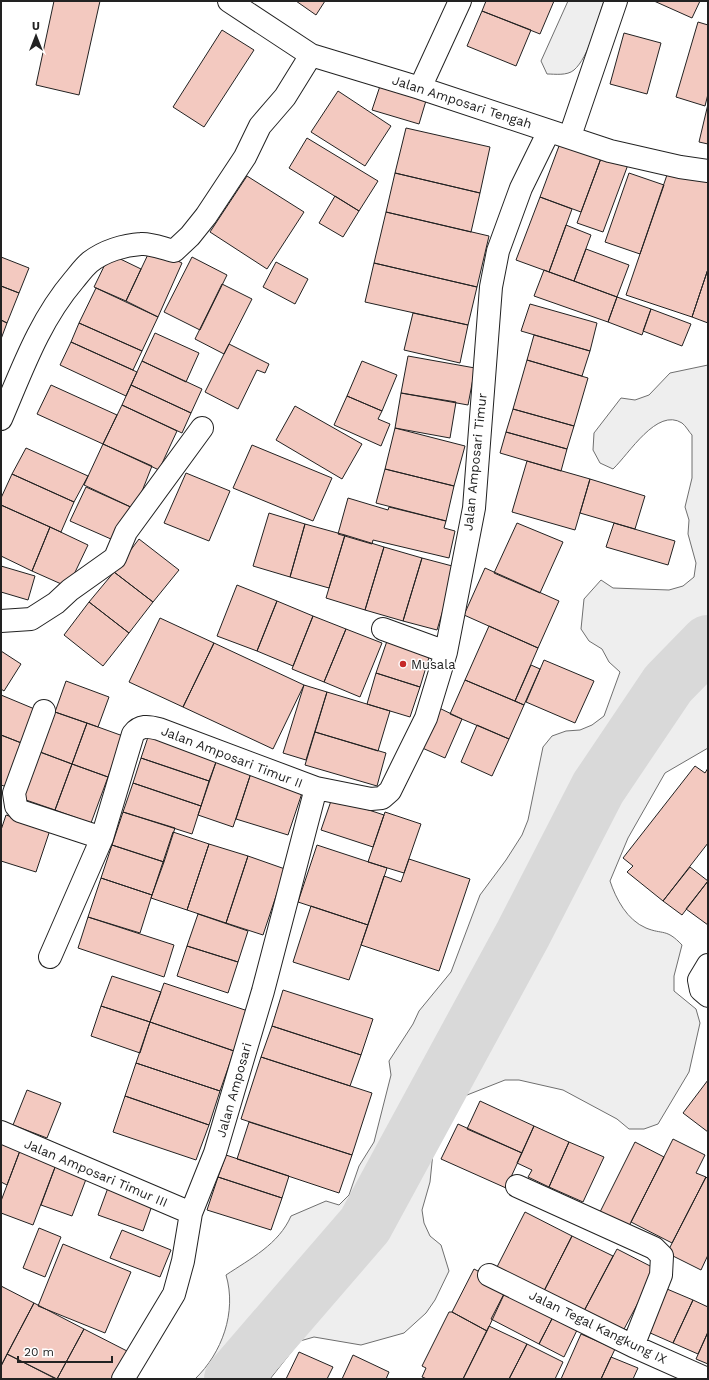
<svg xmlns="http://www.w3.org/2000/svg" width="709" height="1380" font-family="'Work Sans',sans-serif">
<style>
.green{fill:#eee;stroke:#6f6f6f}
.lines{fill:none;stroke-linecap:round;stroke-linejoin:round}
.river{stroke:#d9d9d9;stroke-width:56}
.building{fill:#f3c9c0;stroke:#222}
.minor-casing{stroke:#222;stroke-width:24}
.minor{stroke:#fff;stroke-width:22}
.poi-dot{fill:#c62828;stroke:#fff;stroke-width:1.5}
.labels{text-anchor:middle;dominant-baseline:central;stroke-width:3;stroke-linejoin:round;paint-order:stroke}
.street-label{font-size:13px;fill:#222;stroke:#fff}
.poi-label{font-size:13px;fill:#222;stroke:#fff;text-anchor:start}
</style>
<rect width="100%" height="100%" fill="#fff"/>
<path class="green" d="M568,1H604C598,19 589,57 574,70C567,76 555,74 547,74L541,61Z
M708,365V748L665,773L628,838L610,881C616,899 627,920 646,928C663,935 666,928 682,945L674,976V991L696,1009L700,1023L689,1072L658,1124L644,1129H629L617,1119L563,1090L519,1080H505L462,1097L450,1108L440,1120L435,1133L430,1182L422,1210L424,1223L430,1236L441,1245L449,1271L435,1300L426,1313L404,1333L361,1345L314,1337L300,1341L270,1379H195C222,1353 237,1312 226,1275C250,1259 279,1244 291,1216L326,1201L339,1205L349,1195L359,1166L374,1142L391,1075L389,1061L413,1024L419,1011L451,972L480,895L506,860L522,835L528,820L543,747L552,736L566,731L580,730L592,725L604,716L620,672L609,662L602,649L589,641L581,629L584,599L601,580L613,588L669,590L683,586L694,577L696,563L688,534L689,520L685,507L692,478V435C689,432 686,426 682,423C657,407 629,454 613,469L600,463L593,450L594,433L621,398L635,400L649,395L670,373Z"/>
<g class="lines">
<path class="river" d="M232,1379L365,1225L523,934L598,788L668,684L708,643"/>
</g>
<path class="building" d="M54,1H100L79,95L36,85Z
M296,1H325L316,15Z
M486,1H554L540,34L482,11Z
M654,1H700L692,18Z
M482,11L531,30L516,66L467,46Z
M698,22L708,25V94L705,106L676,97Z
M222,30L254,50L204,127L173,107Z
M624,33L661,43L647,94L610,84Z
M382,80L428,94L419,124L372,110Z
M338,91L391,126L365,166L311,132Z
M708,104V144L699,142Z
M406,128L490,147L480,193L395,173Z
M307,138L378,181L359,211L289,168Z
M562,138L603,153L581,212L540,197Z
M603,153L629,162L603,232L577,223Z
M669,169L708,182V269L692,317L626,295Z
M395,173L480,193L471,232L386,212Z
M629,173L664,185L640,254L605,242Z
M247,176L304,212L267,269L210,232Z
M335,196L359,211L343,237L319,223Z
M540,197L572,209L549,272L516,260Z
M386,212L489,236L477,287L374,263Z
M566,225L591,235L574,281L549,272Z
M151,248L182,263L158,317L126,301Z
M586,249L629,265L617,297L574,281Z
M110,254L141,269L126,301L94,287Z
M1,257L29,268L19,293L1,286Z
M192,257L227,275L200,330L164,312Z
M276,262L308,279L295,304L263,287Z
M374,263L477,287L468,325L365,302Z
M708,269V323L692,317Z
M544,270L617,297L608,322L534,296Z
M222,284L252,299L224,354L195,339Z
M1,286L19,293L7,323L1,320Z
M96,288L158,317L142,351L79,323Z
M617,297L651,309L642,335L608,322Z
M530,304L597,323L590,351L521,331Z
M651,309L691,324L682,346L643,331Z
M413,313L468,325L460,363L404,350Z
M1,320L7,323L1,339Z
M79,323L142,351L133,370L71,342Z
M155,333L199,353L186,382L142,361Z
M534,335L590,351L582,376L527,360Z
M71,342L137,372L126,396L60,365Z
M229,344L269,364L265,373L257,370L238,409L205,392Z
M408,356L475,368L468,405L401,393Z
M527,360L588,378L574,426L513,409Z
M142,361L202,389L191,413L131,385Z
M362,361L397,375L382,411L347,396Z
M51,385L117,415L103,444L37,414Z
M131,385L191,413L182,433L122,405Z
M401,393L456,402L450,438L395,428Z
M347,396L382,411L378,419L390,424L381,446L334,425Z
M122,405L177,431L159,470L103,444Z
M295,406L362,444L342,479L276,440Z
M513,409L574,426L567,449L506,432Z
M395,428L465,446L454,486L385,469Z
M506,432L567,449L561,471L500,453Z
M103,444L152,466L135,509L84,485Z
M252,445L332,478L313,521L233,488Z
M26,448L88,476L74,502L12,474Z
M527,461L590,479L575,530L512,512Z
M385,469L454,486L446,521L376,503Z
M186,473L230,491L209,541L164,523Z
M12,474L74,502L61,532L1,505V498Z
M590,479L645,496L635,529L580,513Z
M86,487L135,509L120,543L70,521Z
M348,498L388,510L389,507L446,521L444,528L455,531L449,558L373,540L372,544L338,534Z
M1,505L50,527L32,571L1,556Z
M269,513L305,524L290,577L253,566Z
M517,523L563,542L540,593L494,573Z
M614,523L675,541L668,565L606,547Z
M305,524L345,535L329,588L290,577Z
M50,527L88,545L68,587L32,571Z
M345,535L384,547L365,610L326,598Z
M139,539L179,570L153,602L114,572Z
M384,547L422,558L403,621L365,610Z
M422,558L456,567L437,630L403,621Z
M1,566L35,576L28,600L1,592Z
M485,568L559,601L538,648L464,615Z
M114,572L153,602L129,633L89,602Z
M237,585L277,601L257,651L217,636Z
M277,601L313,616L293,666L257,651Z
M89,602L129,633L103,666L64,635Z
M313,616L346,629L324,682L292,669Z
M160,618L214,643L183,707L129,682Z
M489,626L538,648L515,701L465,680Z
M346,629L382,643L360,697L324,682Z
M387,641L430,654L420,687L376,673Z
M214,643L304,685L273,749L183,707Z
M1,651L21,664L4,691L1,689Z
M544,660L594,681L575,723L526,702Z
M531,665L540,669L524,705L515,701Z
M376,673L420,687L410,717L367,704Z
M465,680L524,705L509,739L450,714Z
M66,681L109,697L98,727L55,712Z
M304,685L327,692L306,760L283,753Z
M327,692L390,711L378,751L315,732Z
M1,695L37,710L24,744L1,735Z
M437,707L462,719L445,758L420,747Z
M55,712L87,723L72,764L40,752Z
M87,723L123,736L108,777L72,764Z
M477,725L509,739L492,776L461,762Z
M315,732L386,753L377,786L305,765Z
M149,734L216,762L209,781L141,758Z
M1,735L24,744L7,787L1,785Z
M40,752L72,764L55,810L23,799Z
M141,758L209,781L201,806L133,783Z
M216,762L251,773L233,827L198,815Z
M72,764L108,777L91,823L55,810Z
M695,766L705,773L708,768V843L663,901L627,872L633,866L623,858Z
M251,773L303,790L288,835L236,819Z
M133,783L201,806L192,834L123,812Z
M332,798L384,815L373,847L321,830Z
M123,812L175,828L164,862L112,845Z
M385,812L421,824L404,873L368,862Z
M6,815L50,830L36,872L1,861V830Z
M173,832L209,844L187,910L151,898Z
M209,844L248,856L226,923L187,910Z
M112,845L164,862L152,895L101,878Z
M317,845L387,868L368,925L298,902Z
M248,856L285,869L263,935L226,923Z
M409,859L470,879L439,971L361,945L384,876L401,882Z
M690,867L708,881L682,915L663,901Z
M101,878L152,895L140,933L88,917Z
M708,881V925L686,909Z
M311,906L368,925L349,980L293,962Z
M198,914L248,931L238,962L187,946Z
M88,917L174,945L164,977L78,948Z
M187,946L238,962L228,993L177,976Z
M112,976L161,992L150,1022L101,1006Z
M164,983L248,1011L234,1051L150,1022Z
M283,990L373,1019L361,1055L272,1026Z
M101,1006L150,1022L140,1053L91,1036Z
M150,1022L234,1051L220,1091L136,1063Z
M272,1026L361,1055L350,1086L261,1057Z
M261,1057L372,1093L352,1155L241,1119Z
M136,1063L220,1091L209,1125L125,1096Z
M708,1080V1132L683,1113Z
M27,1090L61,1103L47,1138L13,1125Z
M125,1096L209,1125L196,1160L113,1132Z
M480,1101L534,1126L522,1153L467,1129Z
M249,1122L352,1155L339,1193L237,1159Z
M458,1124L522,1153L506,1188L441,1159Z
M534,1126L569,1142L549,1187L528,1177L532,1170L517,1163Z
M673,1139L705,1155L696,1173L706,1177L672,1243L631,1222Z
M1,1141L21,1148L7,1185L1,1182Z
M569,1142L604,1157L583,1202L549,1187Z
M635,1142L664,1157L626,1232L597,1218Z
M21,1148L57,1162L33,1225L1,1213V1201Z
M226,1155L289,1176L282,1198L218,1177Z
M57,1162L88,1174L72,1216L41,1205Z
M218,1177L282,1198L271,1230L207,1210Z
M706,1177L708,1179V1255L701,1270L667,1253Z
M109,1185L154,1200L143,1231L98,1215Z
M525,1212L572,1236L544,1291L497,1267Z
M39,1228L61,1237L45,1277L23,1268Z
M122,1230L171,1250L160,1277L110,1258Z
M572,1236L613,1256L584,1311L544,1291Z
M63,1244L131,1272L105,1333L38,1306Z
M617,1249L656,1269L623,1331L584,1311Z
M474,1269L508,1286L487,1331L452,1312Z
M1,1286L34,1303L1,1366Z
M508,1286L556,1311L539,1344L491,1319Z
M667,1289L693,1300L673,1343L648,1332Z
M693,1300L708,1307V1332L698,1354L673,1343Z
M34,1303L84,1329L57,1379L7,1354Z
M556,1311L580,1324L564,1357L539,1344Z
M449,1312H452L487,1331L463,1379H427L422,1377L426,1368L422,1366Z
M489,1326L527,1344L509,1379H463Z
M84,1329L127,1351L112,1379H57Z
M708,1332V1364L696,1359Z
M581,1334L615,1349L601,1379H561Z
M527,1344L563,1362L555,1379H509Z
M299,1352L333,1367L327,1379H286Z
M7,1354L56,1379H1V1366Z
M353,1355L389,1372L386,1379H342Z
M611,1357L638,1368L633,1379H601Z"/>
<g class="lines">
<defs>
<path id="minor" d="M229,1L311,55L420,88L610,151L680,167L708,171
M420,88L460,1
M570,136L616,1
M1,419C22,370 39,321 74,280C79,274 84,267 90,262C104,251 124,245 141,244C151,243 164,249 174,251L190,236L206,216L245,157L260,126L285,97L311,55
M1,621L31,619L56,603L70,590L115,558L126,532L202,428
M383,629L446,652
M44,711L14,793L16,806L20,811L102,838
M50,957L102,838L133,734C140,725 148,726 159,729L316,788L371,799L382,798L390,791L426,718L446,652L474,508L491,287L498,251L521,188L549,131
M708,965L699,980L701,990L708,996
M1,1132L191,1213
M517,1186L654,1248L662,1256L661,1275L633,1346
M489,1275L633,1346L707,1379
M123,1379L174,1294L183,1261L191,1213L215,1153L263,991L316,788"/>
</defs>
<use href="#minor" class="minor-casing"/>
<use href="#minor" class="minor"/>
</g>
<circle class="poi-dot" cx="403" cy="664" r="4"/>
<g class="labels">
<g class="street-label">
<text transform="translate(462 102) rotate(18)">Jalan Amposari Tengah</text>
<text transform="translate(475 462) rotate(-84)">Jalan Amposari Timur</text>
<text transform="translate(232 757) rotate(21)">Jalan Amposari Timur II</text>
<text transform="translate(234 1090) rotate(-74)">Jalan Amposari</text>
<text transform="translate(96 1173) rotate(23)">Jalan Amposari Timur III</text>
<text transform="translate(598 1327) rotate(26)">Jalan Tegal Kangkung IX</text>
</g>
<g class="poi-label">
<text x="411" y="664">Musala</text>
</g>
</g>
<rect width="709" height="1380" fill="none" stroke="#222222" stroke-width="4"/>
<g transform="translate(36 36)" stroke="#ffffff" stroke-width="3" paint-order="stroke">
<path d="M0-3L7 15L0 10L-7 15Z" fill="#222222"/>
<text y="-6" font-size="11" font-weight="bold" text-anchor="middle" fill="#222222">U</text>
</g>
<path d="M18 1356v6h94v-6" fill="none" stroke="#222222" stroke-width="2"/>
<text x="24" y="1356" font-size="12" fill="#222222" stroke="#ffffff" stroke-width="3" paint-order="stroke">20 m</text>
</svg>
